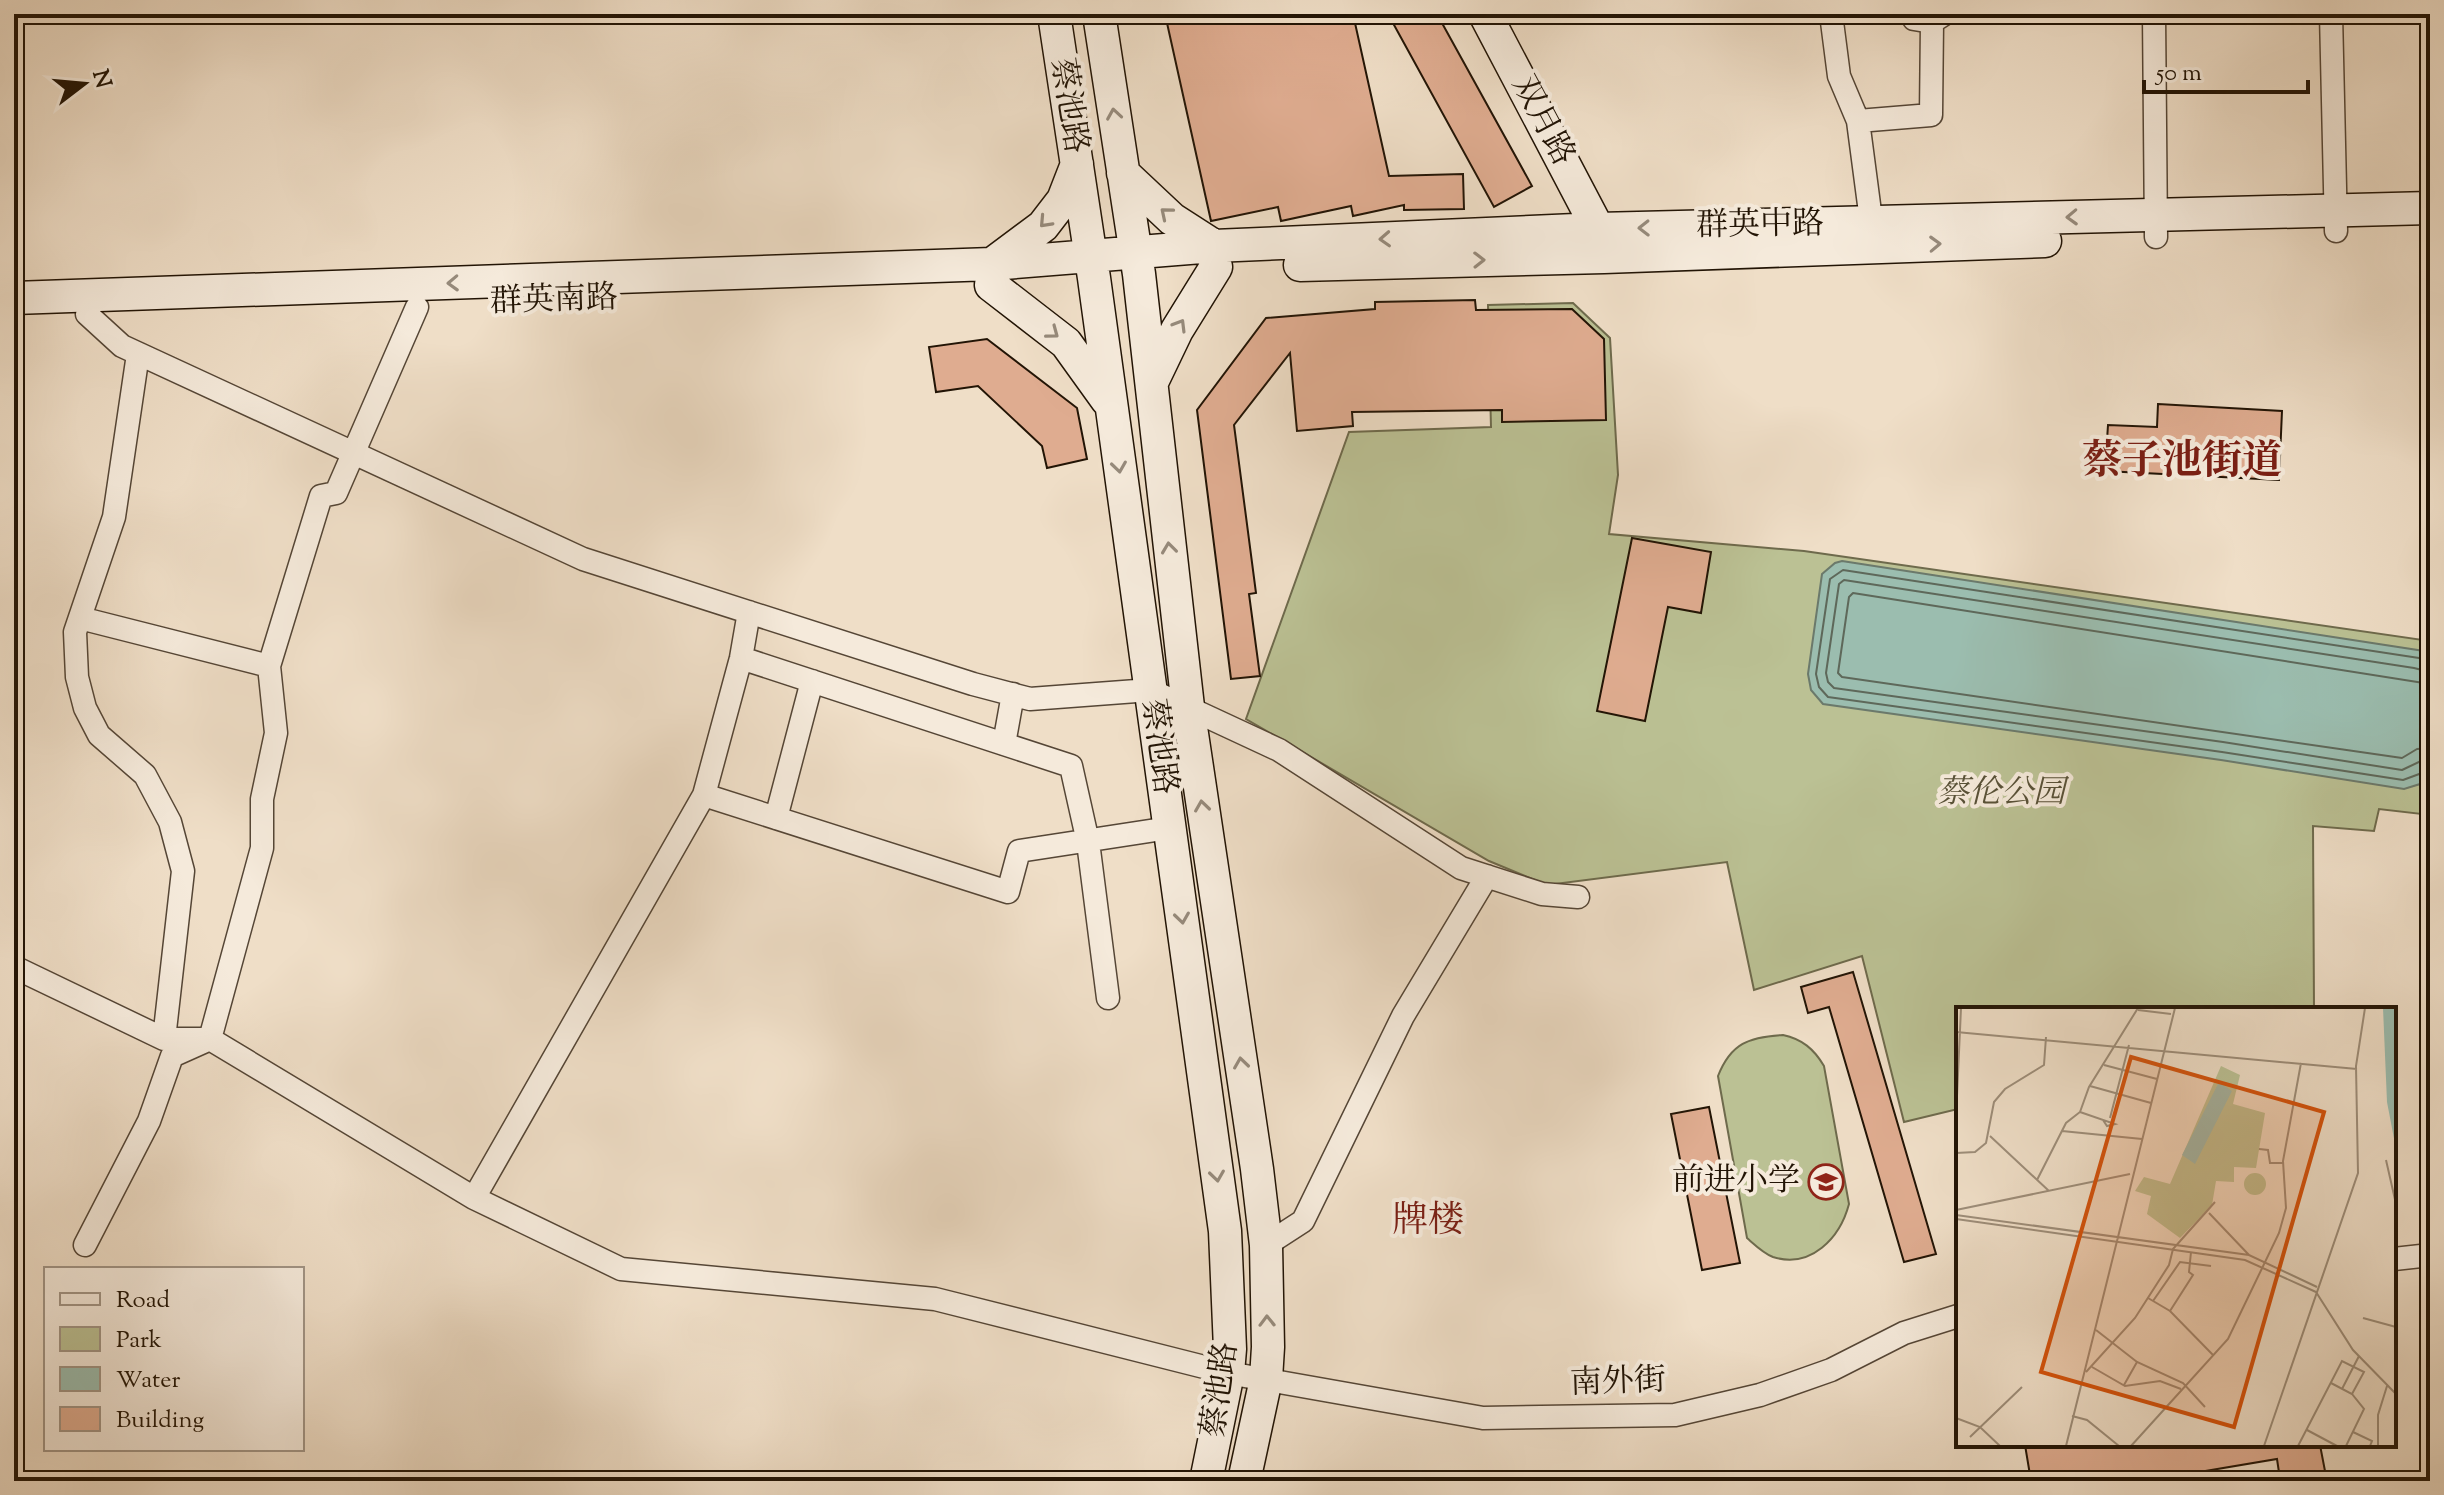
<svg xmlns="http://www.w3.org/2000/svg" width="2444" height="1495" font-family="'Sorts Mill Goudy','Noto Serif SC',serif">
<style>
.green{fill:#bbc194;stroke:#6e6a4c;stroke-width:2}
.water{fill:#9bbdaf;stroke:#6b796b;stroke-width:2}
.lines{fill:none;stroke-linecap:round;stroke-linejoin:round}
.shore{stroke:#5e685a;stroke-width:2}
.building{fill:#dfac90;stroke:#221405;stroke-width:2}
.street-casing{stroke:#554636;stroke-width:25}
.secondary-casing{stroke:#221405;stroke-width:35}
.street{stroke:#f5eadb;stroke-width:22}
.secondary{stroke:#f5eadb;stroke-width:32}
.oneway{stroke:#968a7b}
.labels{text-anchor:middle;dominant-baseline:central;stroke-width:8;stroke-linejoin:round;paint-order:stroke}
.street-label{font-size:32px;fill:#221405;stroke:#f5eadb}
.park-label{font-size:32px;font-style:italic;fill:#585137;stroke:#f5eadb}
.poi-label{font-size:32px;fill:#221405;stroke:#f5eadb;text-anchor:end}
.quarter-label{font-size:36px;fill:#7a1f14;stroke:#f5eadb}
.district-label{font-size:40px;font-weight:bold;fill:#7a1f14;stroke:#f5eadb}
.inset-road{fill:none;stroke:#9d8d79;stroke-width:2}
.view{fill:#d4520b;fill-opacity:0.15;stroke:#d4520b;stroke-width:4}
.inset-edge{fill:none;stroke:#221405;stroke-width:4}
</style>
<rect width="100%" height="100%" fill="#efdec7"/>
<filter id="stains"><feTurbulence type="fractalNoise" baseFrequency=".0025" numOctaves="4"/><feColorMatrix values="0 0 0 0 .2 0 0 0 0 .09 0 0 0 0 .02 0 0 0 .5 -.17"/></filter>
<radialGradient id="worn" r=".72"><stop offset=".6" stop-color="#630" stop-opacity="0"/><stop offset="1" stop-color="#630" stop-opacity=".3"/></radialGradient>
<path class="green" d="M1573,303L1610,338L1618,475L1609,534L1804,551L2430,641V815L2379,809L2374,831L2313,826L2314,1009H1958V1109L1904,1122L1862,956L1754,990L1727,862L1547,885L1489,861L1246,719L1349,432L1491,427L1488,305Z
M1783,1035C1802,1039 1814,1049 1824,1066L1849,1204C1840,1238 1811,1269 1773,1257C1763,1253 1755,1245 1747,1238L1718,1076C1731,1043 1749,1037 1783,1035Z"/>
<path class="water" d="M1842,561L2424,651L2430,658V775L2420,784L2404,789L2221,760L1823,704L1811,690L1808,674L1822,574L1835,563Z"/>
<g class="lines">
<path class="shore" d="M2430,662L2419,658L1843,570L1830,579L1816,674L1819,687L1828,697L2222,752L2403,780L2430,770
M2430,672L2414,668L1844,580L1839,584L1826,673L1828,682L1834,688L2223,742L2402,770L2421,761L2430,760
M2430,684L1853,593L1849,597L1838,673L1842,677L2402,758L2417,749L2430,748"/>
</g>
<path class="building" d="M1165,14H1353L1389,176L1463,174L1464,209L1404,210V205L1353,216L1351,206L1281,221L1278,207L1211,221Z
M1388,14H1437L1532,186L1494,207Z
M1475,300L1476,310L1572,309L1604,339L1606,420L1502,422V410L1352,412L1353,426L1297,431L1290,353L1234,425L1256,593L1249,594L1260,676L1231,679L1197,410L1266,318L1375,309V302Z
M987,339L1077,408L1087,459L1047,468L1042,446L978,386L936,392L929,347Z
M2158,404L2282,411L2279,480L2105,471L2108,425L2157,427Z
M1632,538L1711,552L1701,613L1668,607L1645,721L1597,711Z
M1853,972L1936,1254L1904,1262L1829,1007L1808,1013L1801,987Z
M1709,1107L1740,1263L1702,1270L1671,1114Z
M2025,1445H2320L2325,1471L2280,1479L2277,1459L2146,1481H2031Z"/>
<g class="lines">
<defs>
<path id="street" d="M1831,14L1839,76L1858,121L1873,235
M1911,14L1914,19L1932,22L1943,15
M2154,14L2156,237
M2331,14L2336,231
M1858,121L1931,115L1932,22
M87,314L122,346L583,559L973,684L1030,699L1150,690L1279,750L1461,868L1542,894L1578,897
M138,354L114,517L75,632L77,677L85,708L99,735L145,775L170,822L183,871L164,1039
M80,618L269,666
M741,658L1071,766L1088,842L1108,998
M1004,744L1013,694
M704,795L1008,892L1019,851L1169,828
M776,818L812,681
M14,967L164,1039H210L474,1198L621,1269L935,1299L1228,1373L1483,1418L1675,1415L1760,1395L1831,1370L1904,1333L1958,1316
M474,1198L704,795L741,658L749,612
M85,1245L149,1121L172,1056L210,1039L262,848V799L276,733L269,666L321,496L336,493L417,307
M1266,1245L1303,1221L1403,1016L1487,876
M2394,1259L2430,1255"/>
<path id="secondary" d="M1054,14L1094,278L1225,1231L1230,1349L1228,1373L1206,1481
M1099,14L1139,274L1188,707L1257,1169L1266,1245L1268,1347L1266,1379L1244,1481
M1485,14L1598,229
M1123,173L1172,219L1214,246
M992,264L1043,226L1063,200L1077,164
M1300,265L1604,257L2045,241
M991,285L1066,343L1107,400
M14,298L992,264L1214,246L1598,229L2430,208
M1153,380L1177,330L1216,267"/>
</defs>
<use href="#street" class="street-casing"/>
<use href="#secondary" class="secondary-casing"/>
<use href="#street" class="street"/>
<use href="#secondary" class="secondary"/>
</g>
<defs><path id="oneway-chevron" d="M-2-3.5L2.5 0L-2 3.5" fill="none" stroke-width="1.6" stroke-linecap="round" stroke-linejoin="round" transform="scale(2)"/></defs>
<g class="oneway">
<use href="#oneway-chevron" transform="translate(1114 114) rotate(-99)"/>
<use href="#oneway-chevron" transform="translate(1166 213) rotate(-140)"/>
<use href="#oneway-chevron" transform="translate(2072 217) rotate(178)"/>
<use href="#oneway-chevron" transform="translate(1045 222) rotate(133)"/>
<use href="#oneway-chevron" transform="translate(1644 228) rotate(179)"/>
<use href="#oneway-chevron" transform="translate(1385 239) rotate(177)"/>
<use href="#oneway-chevron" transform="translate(1935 244) rotate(-2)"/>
<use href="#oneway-chevron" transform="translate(1479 260) rotate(-1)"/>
<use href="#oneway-chevron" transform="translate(453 283) rotate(178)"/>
<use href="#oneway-chevron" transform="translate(1180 325) rotate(-59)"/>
<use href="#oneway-chevron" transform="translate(1053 333) rotate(37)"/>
<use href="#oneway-chevron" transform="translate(1119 467) rotate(82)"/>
<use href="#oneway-chevron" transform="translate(1169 548) rotate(-97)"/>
<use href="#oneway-chevron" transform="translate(1202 806) rotate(-98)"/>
<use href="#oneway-chevron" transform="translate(1182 918) rotate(82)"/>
<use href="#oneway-chevron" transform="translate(1241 1063) rotate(-98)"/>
<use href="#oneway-chevron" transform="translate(1217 1176) rotate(82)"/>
<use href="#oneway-chevron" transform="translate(1267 1321) rotate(-91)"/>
</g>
<defs>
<symbol id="school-ring" viewBox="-11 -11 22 22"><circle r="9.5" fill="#f5eadb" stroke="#8f2418" stroke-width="1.5"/><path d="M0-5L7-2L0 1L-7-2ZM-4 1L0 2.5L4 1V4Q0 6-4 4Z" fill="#8f2418"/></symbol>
</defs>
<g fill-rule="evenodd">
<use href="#school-ring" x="1806" y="1162" width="40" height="40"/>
</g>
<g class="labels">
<g class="street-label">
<text transform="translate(1068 106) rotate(81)">蔡池路</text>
<text transform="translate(1542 121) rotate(62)">双月路</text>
<text transform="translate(1760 226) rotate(-1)">群英中路</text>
<text transform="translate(554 301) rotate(-2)">群英南路</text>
<text transform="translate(1158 747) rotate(82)">蔡池路</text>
<text transform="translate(1618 1383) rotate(-2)">南外街</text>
<text transform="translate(1221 1390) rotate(-82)">蔡池路</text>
</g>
<g class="park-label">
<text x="2001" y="794">蔡伦公园</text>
</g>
<g class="poi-label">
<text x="1800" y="1182">前进小学</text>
</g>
<g class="quarter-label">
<text x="1428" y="1222">牌楼</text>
</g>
<g class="district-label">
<text x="2182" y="463">蔡子池街道</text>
</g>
</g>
<g transform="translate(1956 1007)">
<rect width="440" height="440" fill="#efdec7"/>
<path d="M265,59L284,68L277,97L309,106L300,161L278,160V175L260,174L256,198L224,231L191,207L195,189L179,184L188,170L214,177ZM288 177a11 11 0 1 1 22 0a11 11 0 1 1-22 0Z" fill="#bbc194"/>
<path d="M427,1H440V142L431,95ZM263,75L276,84L239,157L226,148Z" fill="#9bbdaf"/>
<path class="inset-road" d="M182,3L215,7M0,25L401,62M148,58L201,72M134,79L195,96M124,105L159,117L151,119L147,113M0,111L5,1M154,111L173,38M106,124L186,132M34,129L93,184M303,142L312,143L314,156H327M0,146L19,145L30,136L38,95L49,82L88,58L90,30M430,153L440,197M81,173L110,116L124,105L133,80L182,1M0,203L174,167M253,206L293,248M0,208L293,248L361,280M0,212L289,253L360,285M360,285L397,343L440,387M192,291L214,304L257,348M197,294L224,255L255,259M214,304L237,268L233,265L235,245M407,311L440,320M140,323L181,355L227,376L249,400M136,360L169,379L204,374L225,382M130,365L179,311L213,258L217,242L259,195M375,376L396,387L408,402L390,439M168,378L181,355M386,382L403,349M116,409L131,413L163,439M0,411L24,420L44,439M351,423L381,439M397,425L416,434L414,439M14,430L66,380M110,439L219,1M175,439L272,332L323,226L330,201L327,154L345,56M308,439L402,166L400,59L409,1M342,439L386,354L408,365L396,387M422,439V408L431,379"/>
<path class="view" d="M175,50L368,105L278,420L85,365Z"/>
<rect width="440" height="440" class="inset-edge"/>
</g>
<rect width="2444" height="1495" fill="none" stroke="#efdec7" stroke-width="48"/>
<rect x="16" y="16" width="2412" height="1463" fill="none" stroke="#221405" stroke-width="4"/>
<rect x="24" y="24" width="2396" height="1447" fill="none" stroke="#221405" stroke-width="2"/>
<rect x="44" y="1267" width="260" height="184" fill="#f5eadb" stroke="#a19485" stroke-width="2"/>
<rect x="60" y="1293" width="40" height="12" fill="#f5eadb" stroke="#a19485" stroke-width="2"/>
<text x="116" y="1307" font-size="24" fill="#221405">Road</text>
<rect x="60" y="1327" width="40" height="24" fill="#bbc194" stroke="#a19485" stroke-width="2"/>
<text x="116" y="1347" font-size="24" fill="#221405">Park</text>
<rect x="60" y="1367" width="40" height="24" fill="#9bbdaf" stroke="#a19485" stroke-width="2"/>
<text x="116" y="1387" font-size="24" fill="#221405">Water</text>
<rect x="60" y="1407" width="40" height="24" fill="#dfac90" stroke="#a19485" stroke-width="2"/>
<text x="116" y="1427" font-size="24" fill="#221405">Building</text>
<g transform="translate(84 84) rotate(74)" stroke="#f5eadb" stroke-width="6" paint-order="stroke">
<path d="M0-6L14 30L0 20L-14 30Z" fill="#221405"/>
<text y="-12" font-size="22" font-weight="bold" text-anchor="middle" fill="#221405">N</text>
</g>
<path d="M2144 80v12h164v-12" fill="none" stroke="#221405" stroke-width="4"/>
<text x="2156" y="80" font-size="24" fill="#221405" stroke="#f5eadb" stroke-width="6" paint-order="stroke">50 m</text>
<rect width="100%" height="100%" filter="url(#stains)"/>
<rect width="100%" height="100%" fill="url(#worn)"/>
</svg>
